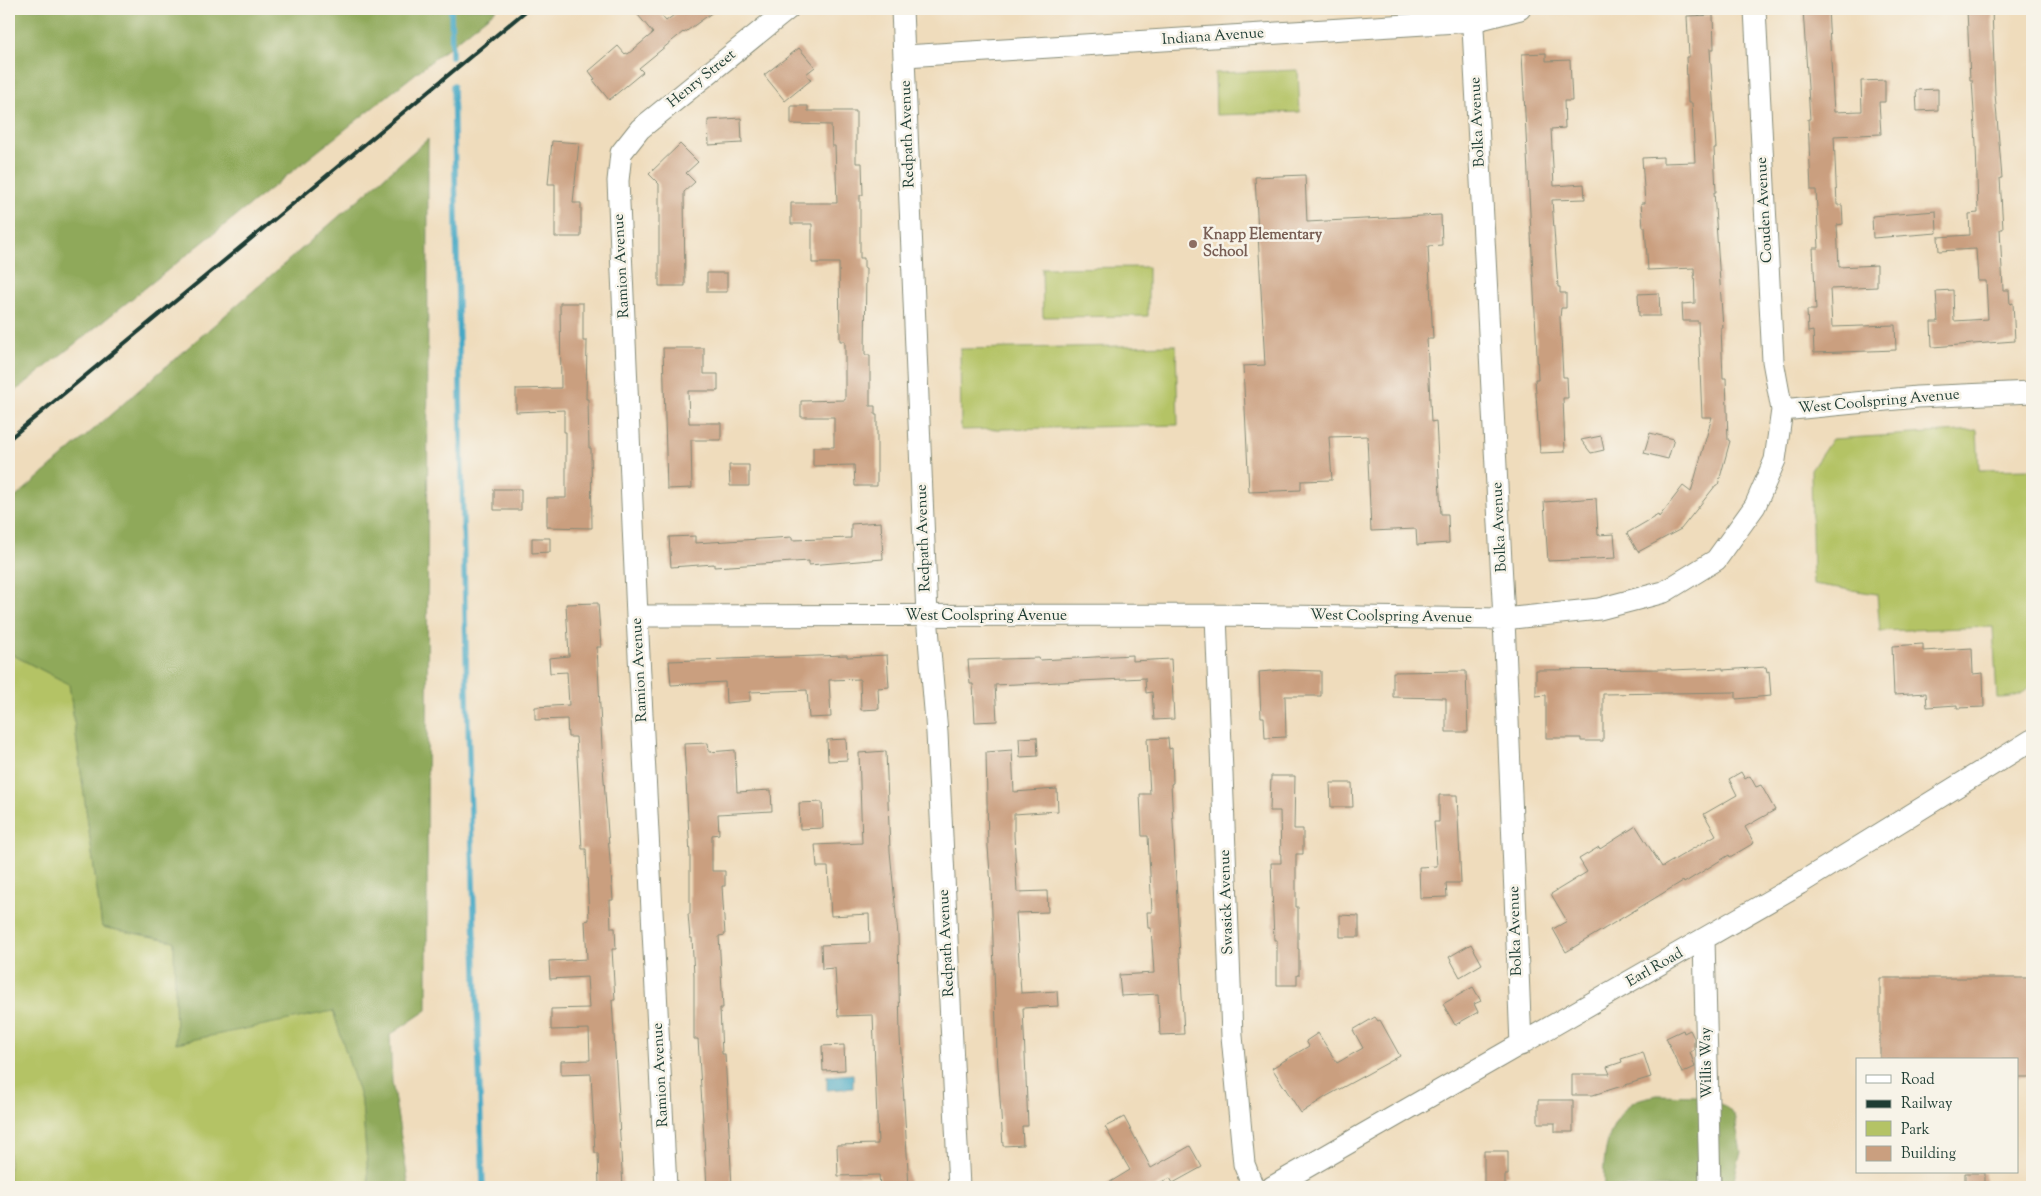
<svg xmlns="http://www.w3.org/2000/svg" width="2041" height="1196" font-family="'Sorts Mill Goudy',serif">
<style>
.green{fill:#b4c365;stroke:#6a804c}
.forest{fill:#8fa95a;stroke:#577347}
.water{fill:#45a8c5;stroke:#32727c}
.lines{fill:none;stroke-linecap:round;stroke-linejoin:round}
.stream{stroke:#45a8c5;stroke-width:5.5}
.building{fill:#ca9f7f}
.minor-casing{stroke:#878c78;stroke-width:23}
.minor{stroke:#fff;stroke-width:21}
.rail{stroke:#1f3d34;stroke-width:4}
.education-dot{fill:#8d6e63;stroke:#f7f3e8;stroke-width:2}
.labels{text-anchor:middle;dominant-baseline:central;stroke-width:5;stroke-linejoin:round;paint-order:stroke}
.street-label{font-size:15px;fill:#1f3d34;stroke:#f7f3e8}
.education-label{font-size:15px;font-weight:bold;fill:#785e54;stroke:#f7f3e8;text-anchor:start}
</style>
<rect width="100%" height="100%" fill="#f7f3e8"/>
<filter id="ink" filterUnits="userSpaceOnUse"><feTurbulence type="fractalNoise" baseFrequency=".02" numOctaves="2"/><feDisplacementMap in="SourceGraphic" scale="10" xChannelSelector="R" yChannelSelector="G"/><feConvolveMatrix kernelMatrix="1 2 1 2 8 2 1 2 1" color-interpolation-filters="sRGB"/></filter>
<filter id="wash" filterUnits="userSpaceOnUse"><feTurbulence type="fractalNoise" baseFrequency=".0096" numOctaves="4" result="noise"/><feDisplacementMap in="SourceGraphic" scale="20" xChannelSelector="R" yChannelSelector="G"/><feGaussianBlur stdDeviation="1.12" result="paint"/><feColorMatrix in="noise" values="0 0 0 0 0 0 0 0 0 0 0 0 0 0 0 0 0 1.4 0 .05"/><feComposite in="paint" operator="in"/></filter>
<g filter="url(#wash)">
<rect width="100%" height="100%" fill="#efdcbc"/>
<path class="green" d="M1298,70L1300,112L1216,115L1215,73Z
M1148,267V316L1043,317L1042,268Z
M1176,345L1178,425L961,430L960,349Z
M1977,430L1979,470L2031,469L2032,683C2025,696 2011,698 1997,698L1993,627L1880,631L1877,594L1813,584L1811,470L1832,439Z
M9,653L69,684L102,927L174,941L176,1043L333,1010L362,1103L369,1187H9Z"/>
<path class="forest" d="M9,9H497L9,396Z
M428,139L427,1010L390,1035L392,1082L409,1187H369L362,1103L333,1011L176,1043L174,941L102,927L69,684L9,653V503Z
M1657,1095L1698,1096L1725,1106L1734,1115L1741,1152L1732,1187H1604C1602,1158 1607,1122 1632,1103C1638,1098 1650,1097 1657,1095Z"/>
<path class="water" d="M853,1074V1088L827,1090V1076Z"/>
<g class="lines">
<path class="stream" d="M451,9L452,57
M453,86L467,693L483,1187"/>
</g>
<g id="blocks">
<path class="building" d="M633,9H655L666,21L682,9H717L684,33L683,32L639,68L643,72L609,100L593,80L595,79L589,71L618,46L625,54L626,53L628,54L653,33Z
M1803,9H1828L1834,112L1862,111L1861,81L1885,80V102H1879L1881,134L1834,136L1837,205H1842L1843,224L1837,225L1839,267L1877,265V287L1830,289L1832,327L1895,325L1896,350L1814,353L1813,331L1808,332L1807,310H1816L1813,248H1819L1816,190H1811L1808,119H1810Z
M1967,9H1992L1995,94L2002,178H2000L2003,229H2000L2003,290H2009L2010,304L2013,303L2015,341L1932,347L1931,322H1938L1936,291L1953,290L1954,321L1988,319L1986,281H1978L1976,249L1939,251L1938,237L1970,235L1969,214L1978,213L1976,144L1972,80H1970Z
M1713,15L1714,49H1710L1716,148H1714L1716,192H1714L1723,328H1721L1723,378H1726L1728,440L1730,441L1718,485H1716L1681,529L1638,552L1627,533L1658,515L1659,517L1683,486L1691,492L1712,417H1702L1698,321H1683L1682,304L1695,303L1694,268L1648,270L1645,227H1643L1641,203H1645L1642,158L1663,157V163L1695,162L1692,103H1688L1686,57H1689L1687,16Z
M799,48L815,67L806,74L811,80L785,101L764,75Z
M1546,53V61L1570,60L1572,101H1564L1565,128L1551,129L1554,186L1584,184L1585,199L1552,200L1558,287H1560V293H1566V308H1561L1560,318L1563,377H1567L1568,398H1563L1565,452L1540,453L1535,379H1538L1536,333L1522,54Z
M1938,89V110L1917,111L1916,90Z
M791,106H808V111H856V163H862L863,195H860V258H864V268H866L865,355H870V406H875V415H877V486H855L854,465L813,466V447H834V417H801V401L845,400V341H840L839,263H812V224H791V203H837L835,146H832L831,125L791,124Z
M741,118L742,143L709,145L708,120Z
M552,141L579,143L573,203H581V237H555V184H548Z
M680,144L698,162L686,173L695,182L684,192L685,286H659V184L649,174Z
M1305,175L1307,222L1441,215L1442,245L1428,246L1433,339H1427L1431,422L1436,421L1441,514H1448L1449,543L1417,545L1416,529L1371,531L1367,436L1329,437L1332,480L1301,481V490L1249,492L1243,366L1265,365L1255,177Z
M1936,211L1937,233L1873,238L1872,216Z
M707,273H727V292H707Z
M1659,293L1660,316H1639L1638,294Z
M560,303H583V341H587L586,399H588L589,448H591L592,528L547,527V498H566V432H564V410L516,412V389L561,388Z
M663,348H704V374H718V391H688L689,423H721V440H691L692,488L667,489Z
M1650,433L1674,439L1668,459L1644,453Z
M1601,436L1604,450L1591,453L1581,440Z
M729,465H749V486H730Z
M494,489H521V510H494Z
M1596,498L1598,535L1614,534L1616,558L1548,561L1544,502Z
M881,522L883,559L809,565V561L714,567V564L671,567L669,537L695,536V543L792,537V540L851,538V524Z
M532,538H550V552L532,553Z
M598,603L601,647H597L603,767L613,900H610L611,928H615L616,949H612L615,1000H612L623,1187H599L598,1153H595L591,1074L561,1075V1061L590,1060L589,1029L551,1030V1009L589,1008L587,977L550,979L549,961L587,959L585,921L589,920L586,849H582L576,737H568L567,719L535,720V707L569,705L567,672L550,673L549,658L569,656L566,604Z
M1923,644V651L1972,648L1973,674L1983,673L1984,707L1957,708V705L1927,707L1926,693L1894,695L1892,646Z
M847,655V657L887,655L889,687L878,688L879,709L861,710L860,679L829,680L831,717L809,718L807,690L750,692V701L726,703L725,682L671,685L669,661Z
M1132,655V661L1171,659L1174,719L1154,720L1152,692L1146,693L1145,678L995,685L997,721L975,722L973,684H970L968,660L1039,658L1040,660Z
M1766,667L1767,672L1769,671L1771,696L1736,699V692L1603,694V741H1581V738H1546V695L1536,696V670L1671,669V670L1723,668V670Z
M1284,670L1321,671V696H1285L1286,737L1265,738L1264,717H1261L1259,672Z
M1466,671L1468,732H1446V698L1393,697V672Z
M1037,737L1038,756L1020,757L1019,738Z
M1168,738L1169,749L1172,748L1173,783L1171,784L1184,1034L1160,1035L1158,994L1121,996L1119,975L1154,973L1151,928H1148L1147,912H1152L1148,836H1142L1140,794H1150L1147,739Z
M846,739L847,760L828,761L827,740Z
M708,743L709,752L735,750L737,792L771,790L772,811L718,814L719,834L712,835V871H725V886H722L725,935L719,936L723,1008H720L722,1054H725L732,1187H707L698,1039H694V976L692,938H690L688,914H690V855L684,744Z
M1012,750L1014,792L1057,789L1058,811L1014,814V835L1017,892L1047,891L1048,912L1016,913L1021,993L1057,991L1058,1006L1023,1008L1028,1126H1022L1023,1145L1003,1146L997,1052L991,886L988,847L986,752Z
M886,751L890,851L898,935L900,1036L909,1187H880L879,1175L838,1176L837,1145L878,1144L873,1015L838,1016L835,968L822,969L821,945L870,943L869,914L831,916L828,867H817L815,845L862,843L859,753Z
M1741,772L1745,779L1750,776L1756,787L1761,785L1775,810L1745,827L1754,843L1730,857L1729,855L1684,883L1683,881L1566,952L1553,929L1567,921L1551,894L1587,872L1579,859L1599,847L1600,849L1636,826L1662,867L1716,835L1704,814L1737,795L1729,779Z
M1271,776H1295L1294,829H1303V854H1296V907H1298V949H1299V975H1297V985H1277V940H1274L1271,863H1281L1280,811H1270Z
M1330,783H1352L1353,807H1331Z
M1439,795H1457L1461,883H1446L1447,897L1420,898L1419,867L1437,866L1434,822H1439Z
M822,802L823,828L800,829L799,803Z
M1340,915L1359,916V937H1340Z
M1471,944L1482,964L1460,977L1449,957Z
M1880,978H2032V1077H2017V1060H1880Z
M1473,987L1481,1001L1474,1004L1478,1012L1455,1025L1443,1004Z
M1375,1017L1378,1021L1380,1020L1400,1056L1327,1096L1301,1113L1272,1068L1309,1046L1306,1041L1318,1033L1337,1063L1363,1048L1353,1030Z
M1683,1030L1684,1033L1690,1030L1694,1038V1050L1690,1052L1695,1067L1682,1073L1666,1038Z
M844,1045L845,1070L823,1071L822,1046Z
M1643,1052L1651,1077L1593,1095H1572V1074H1610L1607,1067L1622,1062L1621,1059Z
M1538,1100H1573V1132H1555V1123H1538Z
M1124,1117L1151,1168L1190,1146L1202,1167L1173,1183L1170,1178L1154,1187H1102L1130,1170L1105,1127Z
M1484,1151H1508V1175H1505V1187H1484Z
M1965,1173H1985V1187H1965Z"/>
</g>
</g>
<g filter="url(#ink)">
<use href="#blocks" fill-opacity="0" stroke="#878c78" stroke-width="1"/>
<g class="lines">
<defs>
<path id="minor" d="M902,9L927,616L937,733L959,1187
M1472,9L1504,619L1521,1045
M905,56L1473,21L1520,9
M1782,410L1917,397L2032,392
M1216,615L1232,1036L1244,1164L1253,1187
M637,616L1216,615L1504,619L1599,609L1664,592L1716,560L1755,506L1775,460L1782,410L1773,361L1755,9
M1704,939L1710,1187
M666,1187L637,616L618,181L621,153L640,129L788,9
M1272,1187L1799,884L2032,740"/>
</defs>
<use href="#minor" class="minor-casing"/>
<use href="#minor" class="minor"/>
<path class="rail" d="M9,439L528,9"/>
</g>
</g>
<circle class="education-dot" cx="1193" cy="244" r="5"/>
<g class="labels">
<g class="street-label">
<text transform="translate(1213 37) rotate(-4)">Indiana Avenue</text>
<text transform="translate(702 79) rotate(-39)">Henry Street</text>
<text transform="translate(1478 122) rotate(-93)">Bolka Avenue</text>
<text transform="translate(908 134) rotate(-92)">Redpath Avenue</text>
<text transform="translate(1765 210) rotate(-93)">Couden Avenue</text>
<text transform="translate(622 266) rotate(-93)">Ramion Avenue</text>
<text transform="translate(1879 402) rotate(-5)">West Coolspring Avenue</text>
<text transform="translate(1500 527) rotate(-93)">Bolka Avenue</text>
<text transform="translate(924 538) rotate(-92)">Redpath Avenue</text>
<text x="986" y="616">West Coolspring Avenue</text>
<text transform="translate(1391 617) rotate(1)">West Coolspring Avenue</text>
<text transform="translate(640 670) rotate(-93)">Ramion Avenue</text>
<text transform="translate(1227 902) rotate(-92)">Swasick Avenue</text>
<text transform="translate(1516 931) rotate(-92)">Bolka Avenue</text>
<text transform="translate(947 943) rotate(-93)">Redpath Avenue</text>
<text transform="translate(1655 968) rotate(-30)">Earl Road</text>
<text transform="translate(1707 1063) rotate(-91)">Willis Way</text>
<text transform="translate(661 1075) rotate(-93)">Ramion Avenue</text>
</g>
<g class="education-label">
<text x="1203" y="235">Knapp Elementary<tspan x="1203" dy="17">School</tspan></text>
</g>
</g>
<rect width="2041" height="1196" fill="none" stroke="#f7f3e8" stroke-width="30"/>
<rect x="1856" y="1058" width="162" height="115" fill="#f7f3e8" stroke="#a1aaa0"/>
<rect x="1866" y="1075" width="25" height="8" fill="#ffffff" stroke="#a1aaa0"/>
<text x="1901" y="1084" font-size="15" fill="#1f3d34">Road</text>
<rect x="1866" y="1100" width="25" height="8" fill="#1f3d34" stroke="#a1aaa0"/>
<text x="1901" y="1108" font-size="15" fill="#1f3d34">Railway</text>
<rect x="1866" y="1121" width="25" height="15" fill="#b4c365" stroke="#a1aaa0"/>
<text x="1901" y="1134" font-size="15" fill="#1f3d34">Park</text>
<rect x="1866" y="1146" width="25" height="15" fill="#ca9f7f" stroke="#a1aaa0"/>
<text x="1901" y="1158" font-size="15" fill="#1f3d34">Building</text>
</svg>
